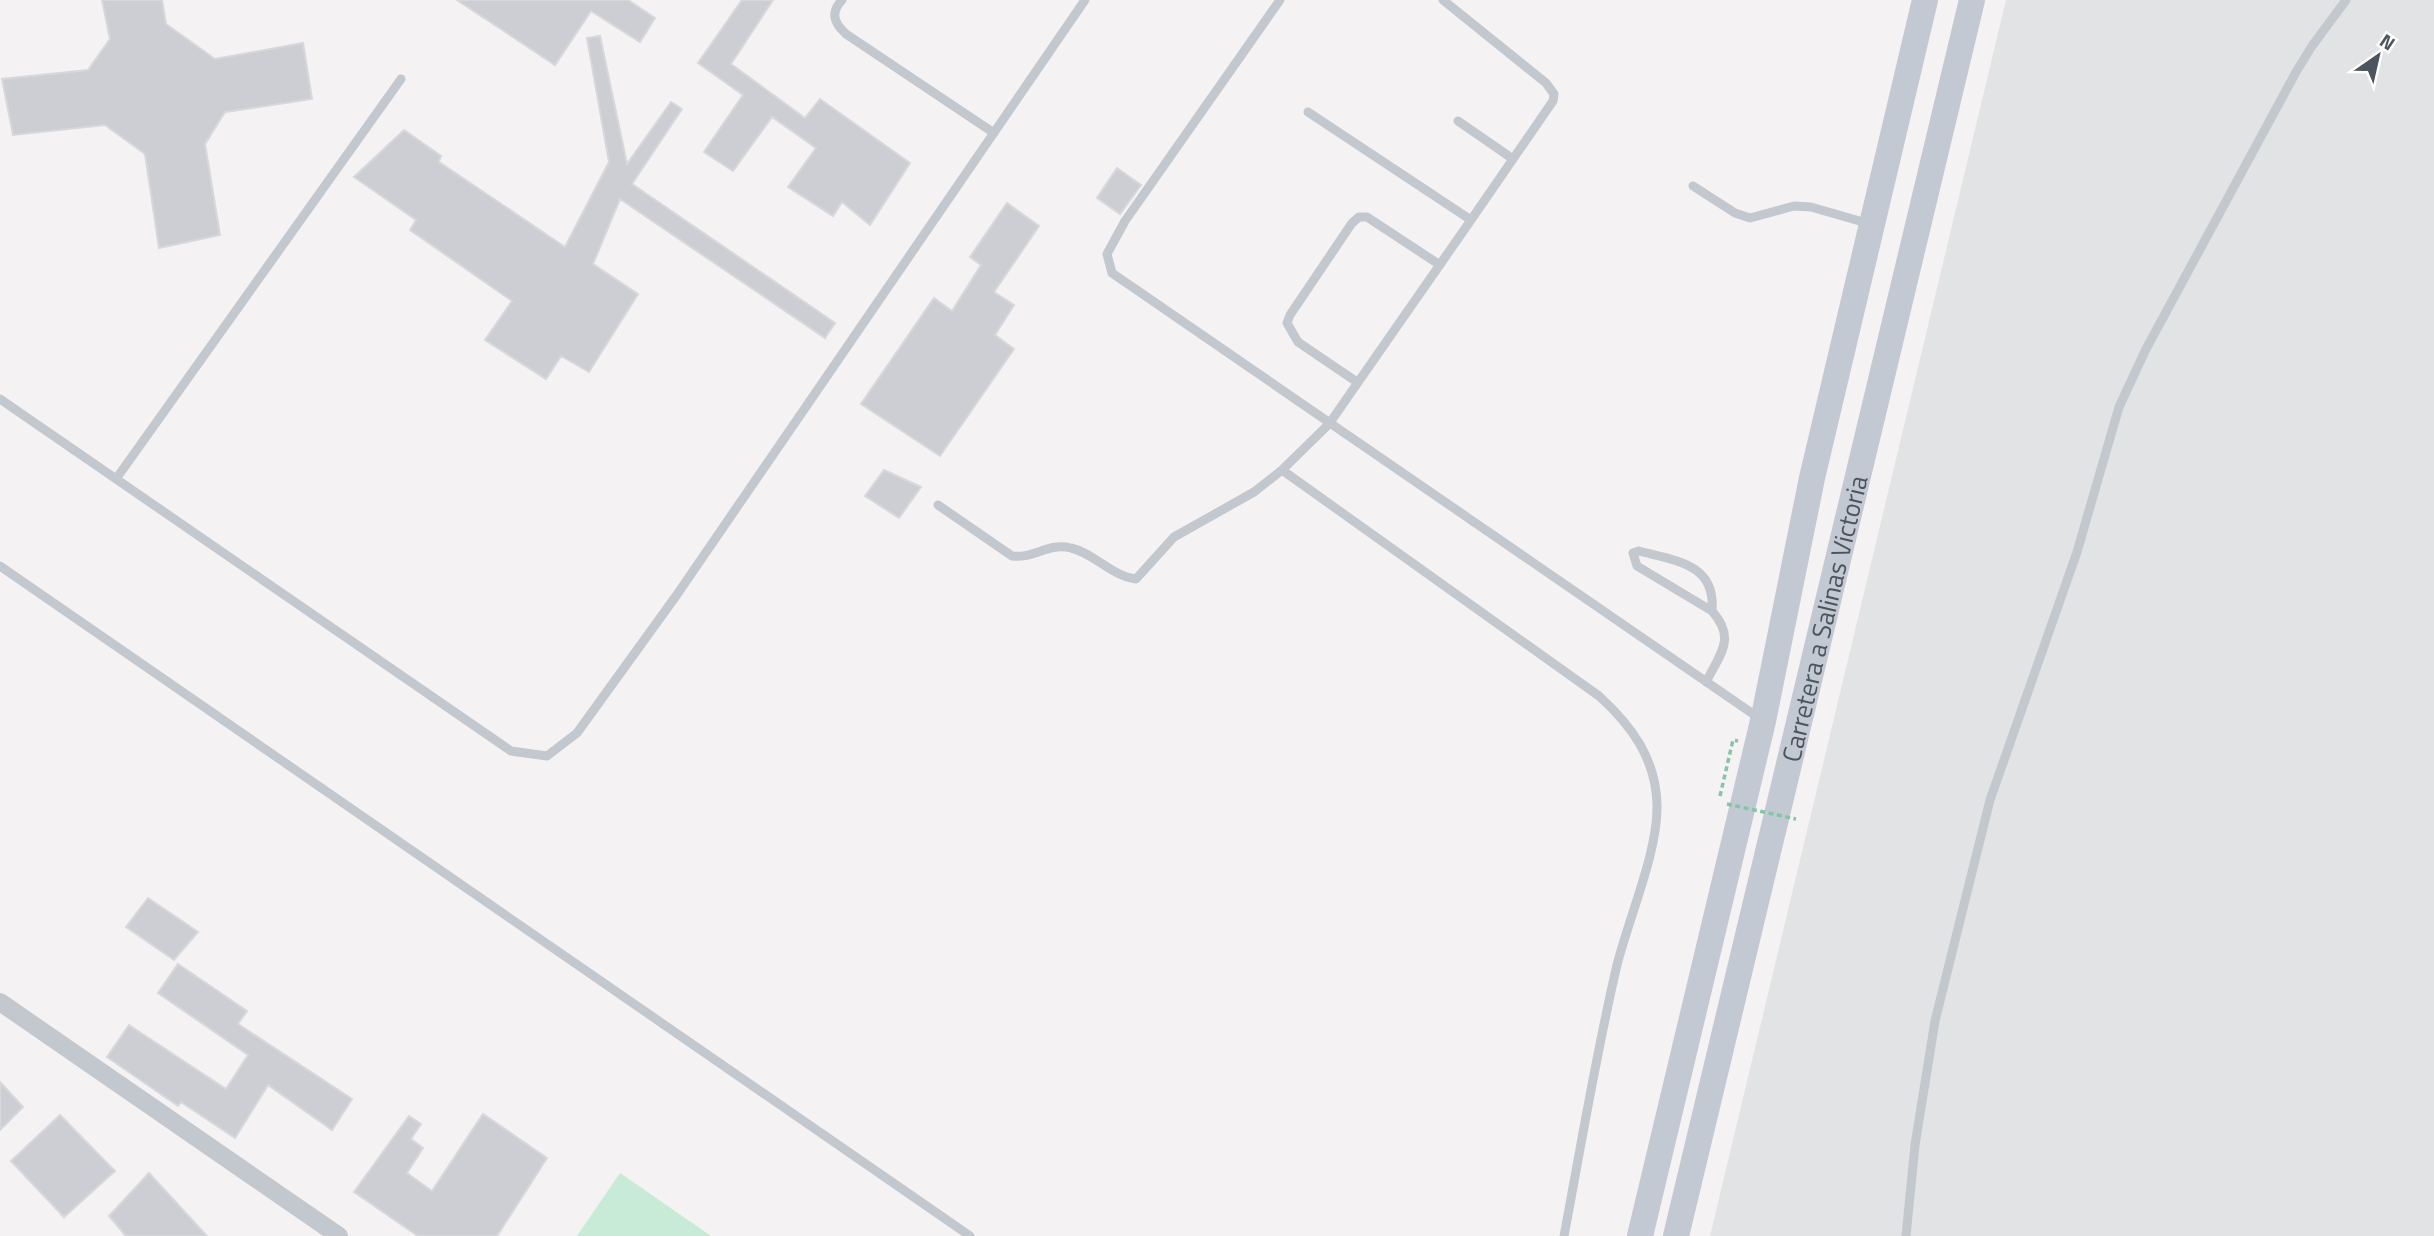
<svg xmlns="http://www.w3.org/2000/svg" width="2434" height="1236" font-family="'Titillium Web',sans-serif">
<style>
.airport{fill:#e1e3e5}
.green{fill:#c7ebd7}
.building{fill:#cdced3;stroke:#d7d8dc;stroke-width:2}
.lines{fill:none;stroke-linecap:round;stroke-linejoin:round}
.path{stroke:#83c5a8;stroke-width:3.5;stroke-dasharray:5 3.5;stroke-linecap:butt}
.lane{stroke:#c2c8ce;stroke-width:9}
.street{stroke:#c2c8ce;stroke-width:18}
.secondary{stroke:#c2c9d2;stroke-width:26}
.path-bridge{stroke:#83c5a8;stroke-width:3.5;stroke-dasharray:5 3.5;stroke-linecap:butt}
.labels{text-anchor:middle;dominant-baseline:central;stroke-width:5;stroke-linejoin:round;paint-order:stroke}
.street-label{font-size:26px;fill:#4c545d;stroke:#fff}
</style>
<rect width="100%" height="100%" fill="#f4f2f2"/>
<path class="airport" d="M2006,0H2434V1236H1710Z"/>
<path class="green" d="M620,1173L711,1236H577Z"/>
<path class="building" d="M102,0H162L166,24L215,59L303,43L312,99L225,112L205,144L220,235L159,248L145,154L105,125L13,135L2,79L88,70L110,39Z
M457,0H628L655,18L640,42L591,11L555,65Z
M742,0H773L731,64L805,118L820,99L910,163L870,225L842,202L833,216L788,187L816,148L772,117L733,171L704,152L743,95L698,63Z
M600,36L627,164L671,102L682,109L632,184L835,323L825,338L620,199L593,264L638,294L589,372L561,356L546,379L485,340L512,301L410,230L416,220L354,177L404,130L441,156L439,162L565,247L609,162L587,38Z
M1117,168L1141,185L1120,214L1097,198Z
M1007,203L1039,226L994,292L1014,305L995,335L1014,349L940,456L861,404L934,298L952,311L981,265L970,257Z
M884,470L921,487L899,518L865,496Z
M148,898L198,932L174,960L126,927Z
M178,964L247,1011L238,1024L352,1099L332,1130L268,1085L235,1138L181,1102L178,1106L107,1057L129,1025L226,1089L248,1055L158,993Z
M0,1082L23,1107L0,1130Z
M483,1114L547,1158L497,1236H418L354,1192L409,1116L421,1124L411,1139L423,1148L407,1173L432,1191Z
M60,1115L115,1171L64,1217L11,1161Z
M149,1173L207,1236H126L109,1216Z"/>
<g class="lines">
<path class="path" d="M1720,796L1733,740L1738,741"/>
<path class="lane" d="M842,0C830,13 834,23 846,34L994,133
M1280,0L1125,221L1107,254L1112,273L1759,718
M1308,112L1471,220L1553,101L1554,94L1546,83L1443,0
M1458,121L1513,159
M1693,186L1735,213L1750,218L1794,206L1811,207L1870,224
M1357,382L1298,342L1287,323L1290,315L1352,223L1359,217H1367L1440,265
M0,399L511,751L547,756L577,733L676,596L1085,0
M1282,470L1599,696C1632,726 1656,759 1657,805C1658,852 1629,917 1617,965C1596,1054 1581,1146 1564,1236
M116,479L401,79
M938,505L1012,556C1034,559 1049,542 1071,548C1094,553 1111,576 1136,579L1174,537L1254,492L1282,470L1329,424L1471,220
M0,566L970,1236
M1706,682C1721,653 1736,638 1712,611L1637,566L1633,553L1639,551C1677,561 1716,564 1712,611
M1906,1236L1915,1145L1935,1021L1990,800L2077,552L2119,407L2146,349L2296,72L2312,46L2346,0"/>
<path class="street" d="M0,1002L339,1236"/>
<g class="secondary">
<path d="M1640,1236L1763,721L1812,478L1925,0"/>
<path id="s1" d="M1676,1236L1972,0"/>
</g>
<path class="path-bridge" d="M1727,804L1796,819"/>
</g>
<g class="labels">
<g class="street-label">
<text stroke="none"><textPath href="#s1" startOffset="635">Carretera a Salinas Victoria</textPath></text>
</g>
</g>
<g transform="translate(2378 56) rotate(34)" stroke="#ffffff" stroke-width="5" paint-order="stroke">
<path d="M0-5L12 26L0 18L-12 26Z" fill="#4c545d"/>
<text y="-10" font-size="19" font-weight="bold" text-anchor="middle" fill="#4c545d">N</text>
</g>
</svg>
